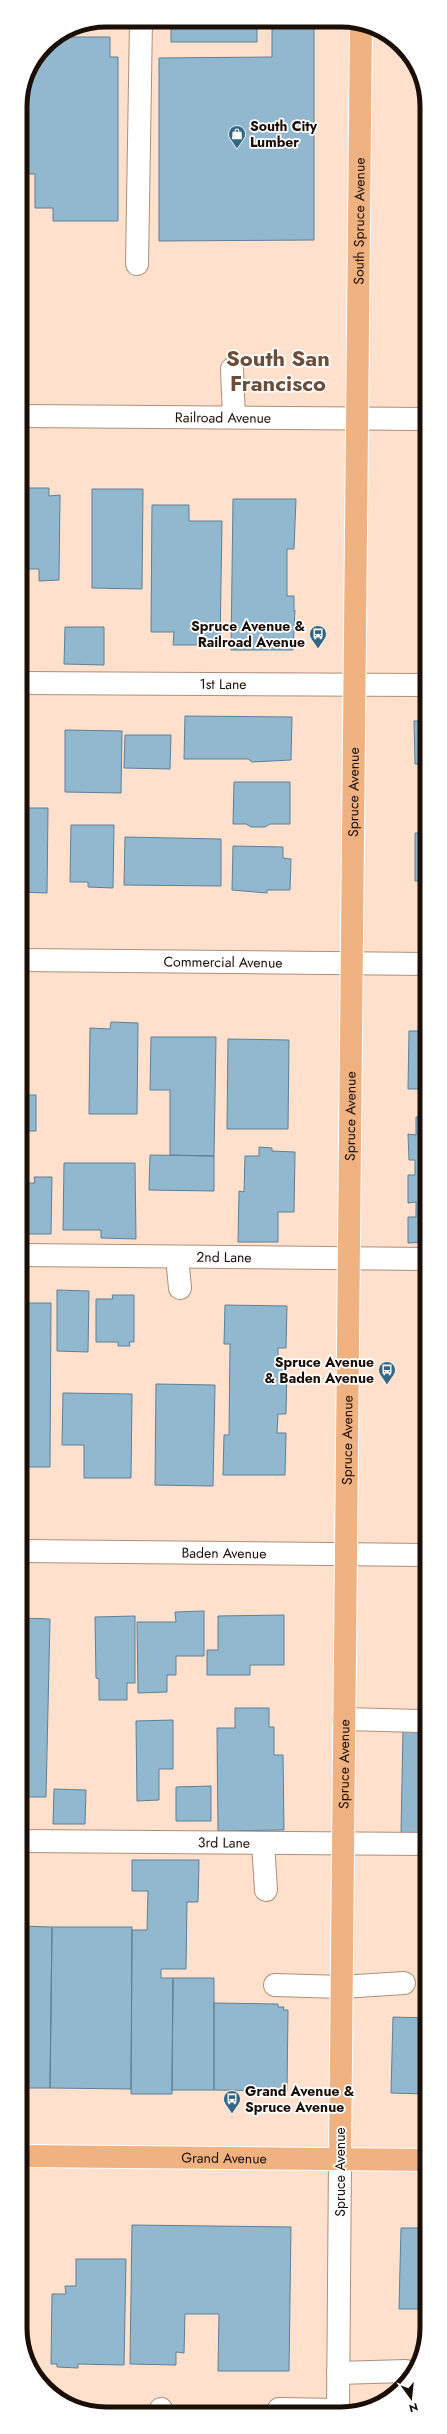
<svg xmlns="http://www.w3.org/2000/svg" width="447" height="2434" font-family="Jost,sans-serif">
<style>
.building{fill:#92b8cf;stroke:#5c8096}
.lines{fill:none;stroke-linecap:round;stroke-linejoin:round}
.minor-casing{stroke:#b08e77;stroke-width:24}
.major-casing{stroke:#fff;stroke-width:24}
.minor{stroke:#fff;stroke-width:22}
.major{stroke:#efb280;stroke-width:22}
.labels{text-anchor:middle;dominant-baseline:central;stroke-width:3.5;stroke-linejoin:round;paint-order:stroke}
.poi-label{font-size:14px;font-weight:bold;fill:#1a0e06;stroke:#fff;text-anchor:start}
.street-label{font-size:14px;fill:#1a0e06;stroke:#fff}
.town-label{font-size:22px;font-weight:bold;fill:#6c4d38;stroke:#fff}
.rim{fill:none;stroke:#1a0e06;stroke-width:5}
</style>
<rect width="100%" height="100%" fill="#fee0cc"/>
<path class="building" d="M272,21H314V240L159,241V58L272,57Z
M257,25V42H171V26Z
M57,37H110V57H118V221H53V208H35V174H20V100L27,73L45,45Z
M28,488H49V496L60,495L59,580L39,581V569H20V495H28Z
M92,489H143L142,589L92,588Z
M233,499H296L294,549H287V596H294V611L295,610L293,650H231Z
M152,505H189V521H222L220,645H173L174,632H151Z
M65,627H104V665L64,664Z
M422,629H426V657H423Z
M185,716L292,717L291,760L252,762L248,759H184Z
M414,721H426L427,764H415Z
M65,730L122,731L121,793L65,792Z
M125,735H171L170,769L124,768Z
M234,782H290V824H270L265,827H251L246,824H233Z
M20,808H48L47,893L20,892Z
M71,825H114L113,888L88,887V882H70Z
M415,833H427V881H415Z
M125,837L221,839V886L124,885Z
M233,846L283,847V858L291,859L290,890H267V893L232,890Z
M111,1022L138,1023L137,1114H89L90,1028L110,1029Z
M409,1031H427V1089H408Z
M151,1037H216L214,1156L170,1155V1090H150Z
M228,1039L289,1040L288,1129H227Z
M20,1095H36V1131H20Z
M416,1117H427V1242L408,1243V1217H416V1202L408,1203V1175H415V1160H409L408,1134L416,1135Z
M259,1147L272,1148V1151L295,1152L294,1212H278V1242H238L239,1191L244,1192L245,1156H259Z
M150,1155L214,1156V1191L149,1190Z
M64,1163H135L136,1239L101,1238V1230H63Z
M34,1177H52L51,1234H20V1183H35Z
M57,1290L89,1291L88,1352L57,1351Z
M112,1295H134V1342H129L130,1346H118V1342H96V1299H113Z
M20,1303H51L50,1467H20Z
M225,1305L287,1306L286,1348H278V1365H287L286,1414H278L277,1433H286L285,1475H223L224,1435H229L230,1344H224Z
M156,1384L215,1385L213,1486L155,1485Z
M63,1393L132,1394L131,1478H84V1445H62Z
M204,1611V1656H176V1675H167V1692L138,1693L137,1622H176L175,1612Z
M284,1615V1665H250V1675H207V1650H218V1616Z
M135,1616V1683H127V1700H99V1679L96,1678L95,1617Z
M21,1618L50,1619L46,1797H21Z
M235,1708H269V1727H274V1755H283L284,1830L218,1831L217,1728H235Z
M173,1720V1769H159V1800L137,1801L136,1721Z
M403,1729H427V1833H401Z
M211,1786V1821H176V1787Z
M54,1789L86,1790L85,1824H53Z
M132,1860H199L198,1902H187L186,1969H161V1978H173L172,2094H131L132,1930H147L148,1891H132Z
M21,1926L52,1927L50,2088H21Z
M52,1927H132L131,2089L50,2088Z
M173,1978H214V2090H172Z
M214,2003L278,2004V2007H284L283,2010H288L287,2091L214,2090Z
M393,2017L427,2018V2094L391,2093Z
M132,2225L291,2227L289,2371H218L219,2314H185L184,2353L176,2352V2365L130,2364Z
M401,2228H427V2309H399Z
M76,2259H126L124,2365L78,2364V2368L57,2367V2364H51L52,2294H66L65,2286H76Z"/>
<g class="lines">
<defs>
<g id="minor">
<path d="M137,264L141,20"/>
<path d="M232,369L234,417"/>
<path id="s1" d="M20,416L426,419"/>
<path id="s2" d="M20,683L426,685"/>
<path id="s3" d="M20,960L427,964"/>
<path id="s4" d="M20,1255L427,1259"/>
<path d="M177,1257L180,1288"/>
<path id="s5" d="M21,1551L427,1555"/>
<path d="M344,1719L420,1721"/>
<path id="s6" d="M21,1841L427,1844"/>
<path d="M263,1843L266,1890"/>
<path d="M275,1985L342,1987L404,1983"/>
<path d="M338,2373L406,2371"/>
<path d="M279,2409L338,2410"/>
<path d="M160,2413L161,2409"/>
<path d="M338,2413L340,2159"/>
</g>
<g id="major">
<path id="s7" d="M21,2156L427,2160"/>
<path id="s8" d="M340,2159L361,23"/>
</g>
</defs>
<use href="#minor" class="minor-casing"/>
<use href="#major" class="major-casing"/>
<use href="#minor" class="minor"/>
<use href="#major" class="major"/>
</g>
<defs>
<symbol id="shop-pin" viewBox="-11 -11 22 30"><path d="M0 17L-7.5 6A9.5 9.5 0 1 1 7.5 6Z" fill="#336784" stroke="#fff"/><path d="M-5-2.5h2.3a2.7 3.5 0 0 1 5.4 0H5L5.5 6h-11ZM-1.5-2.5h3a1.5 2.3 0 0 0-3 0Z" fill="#fff"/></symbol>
<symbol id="bus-pin" viewBox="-11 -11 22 30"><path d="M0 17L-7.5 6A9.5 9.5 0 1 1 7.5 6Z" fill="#336784" stroke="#fff"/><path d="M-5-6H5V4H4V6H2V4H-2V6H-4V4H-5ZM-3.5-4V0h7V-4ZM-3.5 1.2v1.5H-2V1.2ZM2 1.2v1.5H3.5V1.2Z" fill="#fff"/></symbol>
</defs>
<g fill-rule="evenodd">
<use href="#shop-pin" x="227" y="124" width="20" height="27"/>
<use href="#bus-pin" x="308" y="624" width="20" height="27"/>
<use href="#bus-pin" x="377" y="1360" width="20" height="27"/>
<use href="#bus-pin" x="222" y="2089" width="20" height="27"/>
</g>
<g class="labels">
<g class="poi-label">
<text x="250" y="126">South City<tspan x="250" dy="16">Lumber</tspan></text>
<text x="305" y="626" text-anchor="end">Spruce Avenue &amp;<tspan x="305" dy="16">Railroad Avenue</tspan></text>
<text x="374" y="1362" text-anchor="end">Spruce Avenue<tspan x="374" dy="16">&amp; Baden Avenue</tspan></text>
<text x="245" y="2091">Grand Avenue &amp;<tspan x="245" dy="16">Spruce Avenue</tspan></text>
</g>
<g class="street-label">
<text stroke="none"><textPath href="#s8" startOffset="1938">South Spruce Avenue</textPath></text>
<text stroke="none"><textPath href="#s1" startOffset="203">Railroad Avenue</textPath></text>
<text stroke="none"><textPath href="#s2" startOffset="203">1st Lane</textPath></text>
<text stroke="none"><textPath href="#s8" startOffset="1367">Spruce Avenue</textPath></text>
<text stroke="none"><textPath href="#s3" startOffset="203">Commercial Avenue</textPath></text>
<text stroke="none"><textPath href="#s8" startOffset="1043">Spruce Avenue</textPath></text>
<text stroke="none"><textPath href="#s4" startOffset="204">2nd Lane</textPath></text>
<text stroke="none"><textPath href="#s8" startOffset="719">Spruce Avenue</textPath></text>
<text stroke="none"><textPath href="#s5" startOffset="203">Baden Avenue</textPath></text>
<text stroke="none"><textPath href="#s8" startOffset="395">Spruce Avenue</textPath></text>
<text stroke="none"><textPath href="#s6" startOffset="203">3rd Lane</textPath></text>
<text stroke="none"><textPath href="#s7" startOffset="203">Grand Avenue</textPath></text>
<text transform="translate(340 2172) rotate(-90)">Spruce Avenue</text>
</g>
<g class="town-label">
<text x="278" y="358">South San<tspan x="278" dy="25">Francisco</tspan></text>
</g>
</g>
<path d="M0 0H447V2434H0ZM106 27H341A79 79 0 0 1 420 106V2328A79 79 0 0 1 341 2407H106A79 79 0 0 1 27 2328V106A79 79 0 0 1 106 27Z" fill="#fff" fill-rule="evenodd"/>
<path class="rim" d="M106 27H341A79 79 0 0 1 420 106V2328A79 79 0 0 1 341 2407H106A79 79 0 0 1 27 2328V106A79 79 0 0 1 106 27Z"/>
<g transform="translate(411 2398) rotate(165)" stroke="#ffffff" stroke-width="3" paint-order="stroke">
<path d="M0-3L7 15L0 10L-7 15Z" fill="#1a0e06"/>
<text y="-6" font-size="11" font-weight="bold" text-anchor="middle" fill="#1a0e06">N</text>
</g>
</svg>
